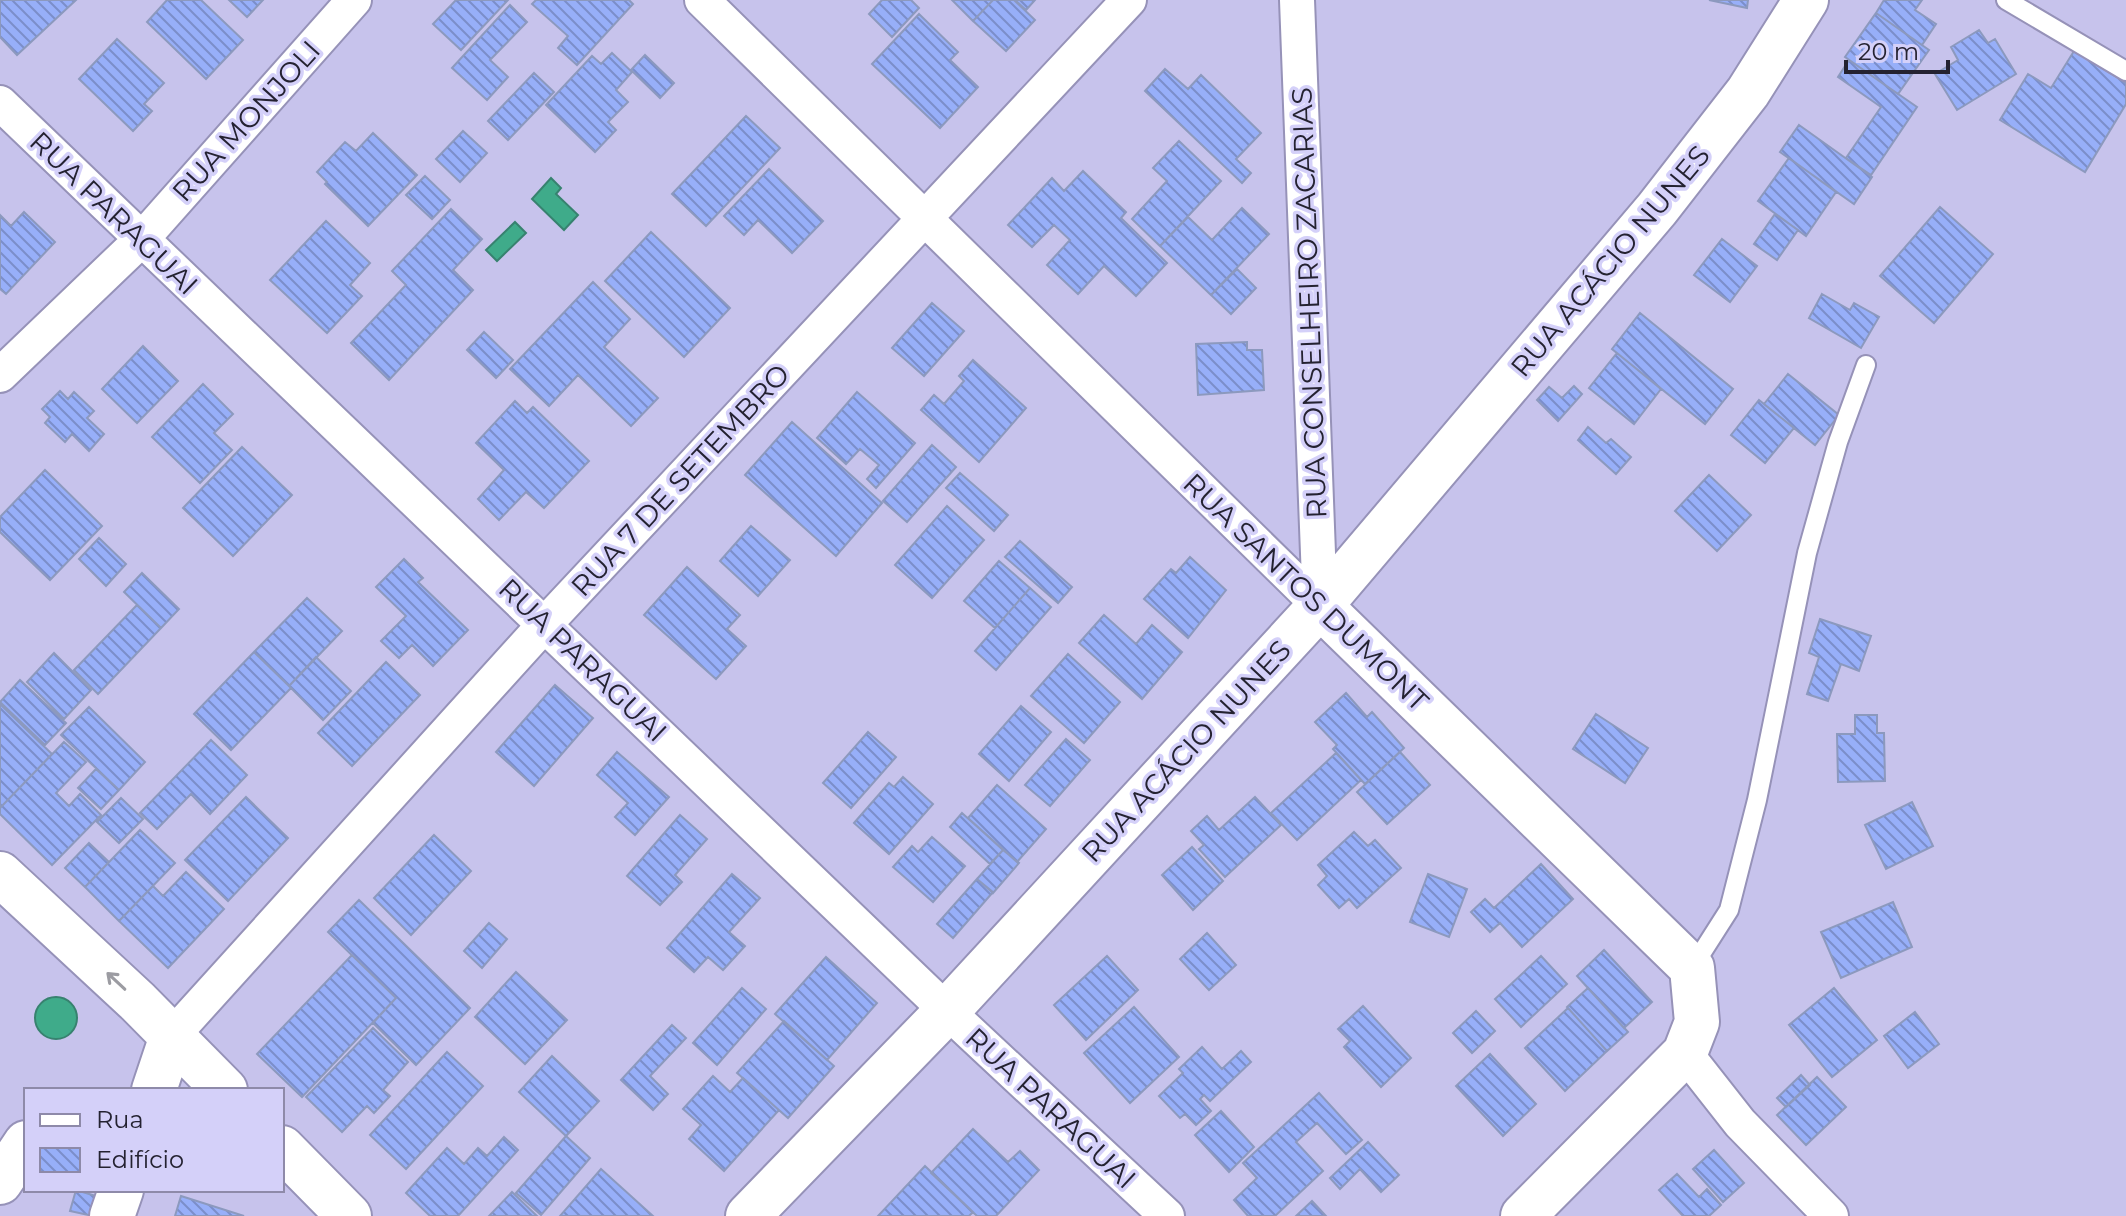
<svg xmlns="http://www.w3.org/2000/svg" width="2126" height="1216" font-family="Montserrat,sans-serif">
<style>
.water{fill:#3fab8a;stroke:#37826f;stroke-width:2}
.building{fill:url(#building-back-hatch);stroke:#8c99be;stroke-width:2}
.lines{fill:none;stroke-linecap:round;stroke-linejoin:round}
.lane-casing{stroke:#9692b8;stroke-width:22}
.street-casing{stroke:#9692b8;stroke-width:38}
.secondary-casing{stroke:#9692b8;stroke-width:48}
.lane{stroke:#fff;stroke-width:18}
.street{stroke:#fff;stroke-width:34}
.secondary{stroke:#fff;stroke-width:44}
.oneway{stroke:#9c9ca2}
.labels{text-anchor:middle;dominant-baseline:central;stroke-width:7;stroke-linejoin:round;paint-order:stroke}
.street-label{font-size:28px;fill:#242231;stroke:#d4d0f9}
</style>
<defs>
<pattern id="building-back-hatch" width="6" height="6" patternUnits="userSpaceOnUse" patternTransform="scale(2)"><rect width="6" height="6" fill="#97aff9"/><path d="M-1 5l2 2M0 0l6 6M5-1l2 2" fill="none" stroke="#7b8eca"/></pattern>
</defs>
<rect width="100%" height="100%" fill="#c7c3ec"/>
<path class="water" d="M551,178L561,188L556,194L578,215L564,230L532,199Z
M515,222L526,233L497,261L486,250Z
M35 1018a21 21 0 1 1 42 0a21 21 0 1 1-42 0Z"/>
<path class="building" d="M0,0H76L17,55L0,37Z
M167,0H201L243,40L206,79L147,22Z
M229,0H263L247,17Z
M456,0H508L461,50L433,24Z
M536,0H629L633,4L577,65L558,48L568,36L532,4Z
M882,0H911L919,8L892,37L869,14Z
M952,0H993L973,21Z
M993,0H1014L1035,20L1006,51L973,21Z
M1015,0H1035L1026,10Z
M1709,0H1748L1747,8Z
M1884,0H1922L1915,10L1936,24L1922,45L1876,13Z
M510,5L527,22L490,60L508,77L487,100L452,68Z
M1876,13L1929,50L1898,94L1845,57Z
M919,14L958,52L950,60L978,87L940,128L872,64Z
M1979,30L1988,43L1995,39L2016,74L1957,110L1935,74L1958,60L1951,47Z
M117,39L164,83L144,104L152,111L133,131L79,79Z
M2074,51L2126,83V104L2085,172L2000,120L2028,74L2051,88Z
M612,53L632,72L616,90L628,102L608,122L616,130L595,152L546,105L592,56L601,64Z
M645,55L674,83L660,98L631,70Z
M1849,60L1917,107L1871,175L1846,158L1881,107L1838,77Z
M1165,69L1188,89L1201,75L1261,133L1236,159L1251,173L1242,183L1145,91Z
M534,73L554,92L508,140L488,121Z
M746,116L780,148L706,226L672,194Z
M1799,125L1872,177L1854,204L1780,152Z
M463,131L487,153L460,182L436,159Z
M373,133L417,175L368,226L325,184L327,182L317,172L345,142L356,151Z
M1179,141L1221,181L1160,246L1132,219L1167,181L1153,168Z
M1789,158L1836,192L1806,236L1758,201Z
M769,169L823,221L792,253L758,220L744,235L724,216Z
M1083,171L1126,212L1121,218L1167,263L1136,296L1104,266L1078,294L1047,265L1070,240L1054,225L1032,247L1008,225L1052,178L1064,191Z
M425,176L450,200L432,219L406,195Z
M1940,207L1993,254L1934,323L1880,276Z
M1242,208L1269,234L1211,295L1160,246L1188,217L1212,240Z
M451,209L482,239L453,270L473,290L389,380L351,343L406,285L392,271Z
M24,212L55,242L6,294L0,289V215L11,226Z
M1775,214L1798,230L1777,260L1754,244Z
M326,221L370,263L350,285L362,296L327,333L270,280Z
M651,232L730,308L684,357L605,281Z
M1722,239L1757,266L1730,302L1694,275Z
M1237,269L1256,288L1231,314L1211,295Z
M593,282L630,319L604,347L658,398L631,426L578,375L549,406L510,369Z
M1822,294L1850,310L1854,303L1879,317L1861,348L1809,318Z
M932,303L964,331L924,376L892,348Z
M1640,313L1733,389L1705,424L1612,349Z
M484,332L513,360L496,378L467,350Z
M1247,342V350H1262L1264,390L1198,395L1196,344Z
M143,346L178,381L137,423L102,389Z
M1617,353L1661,389L1634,424L1589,388Z
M973,360L1026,408L979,462L921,410L934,395L944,404L964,381L959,376Z
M1788,374L1839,415L1815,445L1764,404Z
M203,384L233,414L214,433L232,450L200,483L152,437Z
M1574,386L1582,394L1558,421L1537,400L1549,387L1562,398Z
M60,391L68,399L74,392L94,411L87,418L104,434L89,451L72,434L65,442L45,423L50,417L42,409Z
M857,392L915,443L876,488L867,479L879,465L860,449L846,464L817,438Z
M1759,400L1794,428L1765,463L1731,435Z
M515,401L527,413L533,407L589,461L544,508L526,492L499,520L478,499L504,470L476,443Z
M792,422L882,503L836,556L745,475Z
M1588,427L1606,443L1611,439L1631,457L1616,474L1578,440Z
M932,445L956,467L907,522L883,501Z
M242,447L292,495L233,556L183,508Z
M45,470L102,526L50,580L0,532V517Z
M960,473L1008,515L994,531L946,488Z
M1709,475L1751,515L1717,551L1675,511Z
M947,506L984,540L932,598L895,565Z
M751,526L790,560L758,596L720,561Z
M99,538L126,564L106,586L79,559Z
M1020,541L1072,587L1058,603L1005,557Z
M1190,557L1226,590L1188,638L1144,599L1171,569L1176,573Z
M404,559L423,578L418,582L468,630L433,666L412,645L399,658L381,641L406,616L376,587Z
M999,561L1030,588L995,628L964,601Z
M687,567L740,615L727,629L746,646L716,679L644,615Z
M142,573L179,609L161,628L124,592Z
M1030,588L1051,607L996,670L975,651Z
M307,598L342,631L289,686L254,652Z
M137,605L161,628L98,694L74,670Z
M1104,615L1136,644L1152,625L1182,652L1142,699L1079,643Z
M1820,619L1871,636L1859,671L1841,664L1828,701L1807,694L1819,657L1809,653Z
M254,652L291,688L231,750L194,714Z
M54,653L91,690L64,719L27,682Z
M1068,654L1120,702L1084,743L1031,696Z
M316,657L351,691L323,720L289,686Z
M386,662L420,695L352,766L318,733Z
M20,680L66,723L45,745L0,702Z
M555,685L593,718L534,786L496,752Z
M1346,693L1367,717L1372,712L1404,748L1365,784L1333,749L1337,745L1315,722Z
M0,704L52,754L0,808Z
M1021,706L1051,732L1009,781L979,754Z
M89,707L145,762L119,790L61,735Z
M1596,714L1648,748L1625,783L1573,749Z
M1855,715H1877V733H1884L1885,781L1838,782L1837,734H1855Z
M868,732L896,757L851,808L823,783Z
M1066,739L1090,760L1050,806L1025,785Z
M211,740L247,775L210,814L191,794L157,829L140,813Z
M64,742L86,762L56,793L69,806L80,794L101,815L52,865L0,814V808Z
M617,752L669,797L635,835L615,817L628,803L597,775Z
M1400,752L1430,785L1387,824L1357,792Z
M1336,753L1361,780L1297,840L1271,813Z
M96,769L119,790L101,809L78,788Z
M903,777L933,804L889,854L854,823L889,783L894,787Z
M997,785L1046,829L1017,862L968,818Z
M246,797L288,838L228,901L185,860Z
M1255,797L1281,825L1225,877L1199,849L1204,845L1191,831L1207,816L1219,830Z
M121,798L143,819L119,843L97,822Z
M1912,802L1933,846L1886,869L1865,825Z
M962,813L1003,850L990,864L950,827Z
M680,815L707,839L675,875L682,882L660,905L627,876Z
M140,830L175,863L119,921L85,887Z
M1354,832L1368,846L1375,840L1401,868L1357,908L1349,899L1339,908L1318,885L1327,876L1318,865Z
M434,835L471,871L411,935L374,898Z
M932,837L965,866L933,902L893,867L912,846L918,852Z
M89,843L109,862L85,887L65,868Z
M1192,847L1223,881L1193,910L1162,875Z
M1003,850L1019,863L993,893L977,879Z
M1541,864L1573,899L1522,947L1500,923L1490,932L1471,912L1485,899L1494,908Z
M186,872L224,909L168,968L119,921L153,886L163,896Z
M732,874L760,898L729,932L745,946L723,970L708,957L694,972L667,948Z
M1428,874L1467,889L1449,937L1410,922Z
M977,879L993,892L953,938L937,924Z
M359,900L470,1008L416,1065L373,1023L396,998L328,932Z
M1893,902L1912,947L1841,978L1821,932Z
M489,923L507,939L482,968L464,951Z
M1207,933L1236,965L1209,990L1180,959Z
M1604,950L1652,1002L1624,1028L1577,976Z
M352,955L396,998L302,1097L257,1054Z
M1107,956L1138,990L1086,1040L1054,1005Z
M1541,956L1567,984L1521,1027L1495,999Z
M826,957L877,1003L827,1060L775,1014Z
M516,972L567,1020L525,1064L475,1017Z
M742,988L766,1009L717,1065L693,1043Z
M1588,988L1628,1032L1607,1051L1567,1007Z
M1834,988L1877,1040L1832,1077L1789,1025Z
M1363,1006L1411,1058L1381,1087L1344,1047L1350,1041L1338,1029Z
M1134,1007L1179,1057L1130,1103L1084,1053Z
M1568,1008L1607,1051L1565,1091L1525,1048Z
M1476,1011L1495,1031L1472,1053L1453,1033Z
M1915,1012L1939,1044L1908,1068L1884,1036Z
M784,1021L834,1066L788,1118L737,1073Z
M672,1025L686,1038L650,1076L668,1094L653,1110L621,1080Z
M373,1028L408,1062L383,1090L390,1096L374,1113L367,1106L342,1132L306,1097Z
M1202,1047L1222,1069L1241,1051L1251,1062L1210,1101L1204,1095L1200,1099L1211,1111L1196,1125L1185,1114L1180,1118L1159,1096L1183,1073L1179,1069Z
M447,1052L483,1086L406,1169L370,1135Z
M1490,1054L1536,1104L1503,1136L1456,1086Z
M552,1056L599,1101L566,1136L519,1092Z
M1801,1075L1810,1085L1786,1107L1777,1098Z
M713,1076L730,1092L743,1078L779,1110L724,1171L689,1139L701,1125L683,1109Z
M1817,1077L1846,1107L1806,1145L1777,1115Z
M1319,1093L1362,1140L1346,1154L1317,1123L1296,1142L1323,1171L1275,1216H1248L1234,1200L1257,1178L1243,1163Z
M1221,1111L1254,1147L1229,1172L1195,1135Z
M973,1129L1008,1162L1020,1151L1039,1170L996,1216H977L931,1173Z
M566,1136L590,1158L541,1215L516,1193Z
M504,1137L518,1150L458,1216H430L406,1193L447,1148L464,1164L478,1148L487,1156Z
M1368,1142L1399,1175L1381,1192L1360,1169L1340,1189L1330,1178Z
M1714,1150L1744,1183L1723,1202L1693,1169Z
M925,1166L973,1212L969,1216H878Z
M601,1169L653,1216H560Z
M1677,1174L1699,1197L1707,1189L1721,1205L1709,1216H1683L1659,1190Z
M76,1190L99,1197L93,1216L70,1211Z
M512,1192L537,1216H489Z
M181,1196L244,1216H175Z
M1312,1201L1326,1216H1296Z"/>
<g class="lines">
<defs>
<path id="lane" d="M2006,0L2126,71
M1692,968L1729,910L1757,800L1807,553L1838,442L1866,365"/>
<path id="street" d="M702,0L1320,606
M1297,0L1320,606
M0,103L947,1011L1167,1216
M0,375L141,240L354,0
M172,1036L545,624L1129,0
M1685,1053L1740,1123L1831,1216"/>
<path id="secondary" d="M1320,606L1692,968L1697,1022L1685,1053L1523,1216
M0,874L138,1002L225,1090
M154,1090L172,1036
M282,1148L349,1216
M0,1182L26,1143
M112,1216L121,1190
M748,1216L947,1011L1320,606L1657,209L1748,92L1806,0"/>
</defs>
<use href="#lane" class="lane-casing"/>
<use href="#street" class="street-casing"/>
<use href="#secondary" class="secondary-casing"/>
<use href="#lane" class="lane"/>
<use href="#street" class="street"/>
<use href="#secondary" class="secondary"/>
</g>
<defs><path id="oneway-shaft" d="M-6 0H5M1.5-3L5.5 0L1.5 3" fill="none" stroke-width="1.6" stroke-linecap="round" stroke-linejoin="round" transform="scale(2)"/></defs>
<use class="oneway" href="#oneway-shaft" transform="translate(116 981) rotate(-137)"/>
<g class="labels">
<g class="street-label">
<text transform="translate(246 121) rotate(-48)">RUA MONJOLI</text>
<text transform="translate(114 213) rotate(44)">RUA PARAGUAI</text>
<text transform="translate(1610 261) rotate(-50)">RUA ACÁCIO NUNES</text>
<text transform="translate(1309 303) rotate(-92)">RUA CONSELHEIRO ZACARIAS</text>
<text transform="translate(680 480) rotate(-47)">RUA 7 DE SETEMBRO</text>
<text transform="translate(1306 592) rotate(44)">RUA SANTOS DUMONT</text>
<text transform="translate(583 660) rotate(44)">RUA PARAGUAI</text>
<text transform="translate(1186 751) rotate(-47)">RUA ACÁCIO NUNES</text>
<text transform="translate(1051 1108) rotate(43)">RUA PARAGUAI</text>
</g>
</g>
<rect x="24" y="1088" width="260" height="104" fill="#d4d0f9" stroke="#8e8aa9" stroke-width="2"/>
<rect x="40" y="1114" width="40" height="12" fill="#ffffff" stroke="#8e8aa9" stroke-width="2"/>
<text x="96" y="1128" font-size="24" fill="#242231">Rua</text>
<rect x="40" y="1148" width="40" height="24" fill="url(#building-back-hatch)" stroke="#8e8aa9" stroke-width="2"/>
<text x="96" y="1168" font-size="24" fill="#242231">Edifício</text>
<path d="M1846 60v12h102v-12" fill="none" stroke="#242231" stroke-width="4"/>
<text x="1858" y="60" font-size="24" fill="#242231" stroke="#d4d0f9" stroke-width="6" paint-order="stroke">20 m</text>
</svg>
